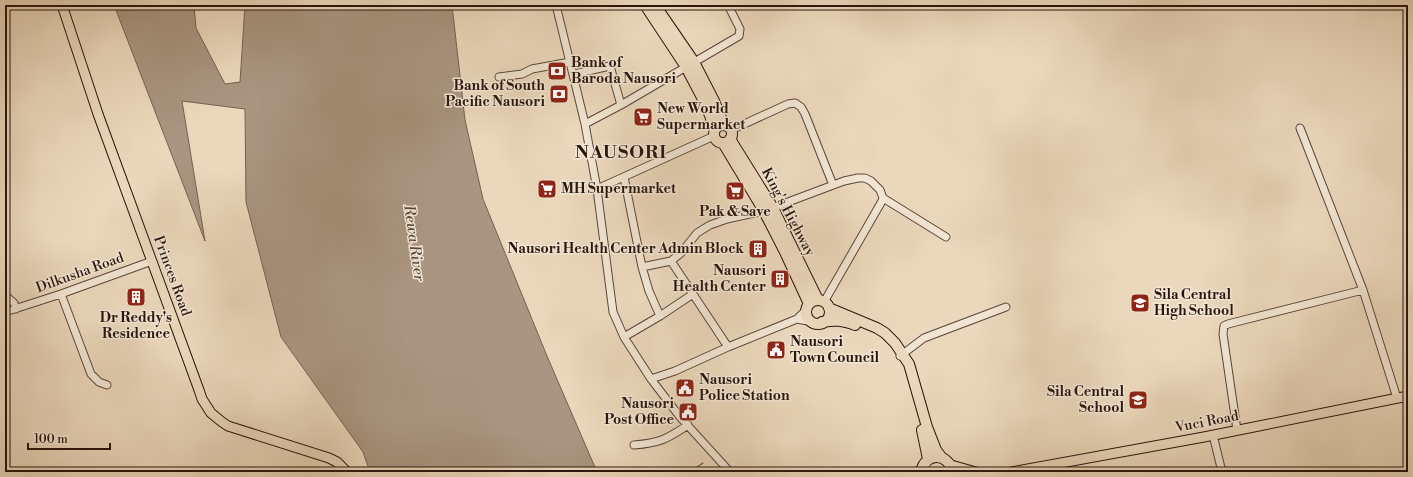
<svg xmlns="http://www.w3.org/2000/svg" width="1413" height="477" font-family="'Libre Bodoni',serif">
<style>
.water{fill:#a99580;stroke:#766152}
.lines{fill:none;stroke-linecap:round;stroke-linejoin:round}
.stream{stroke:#766152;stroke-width:1.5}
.minor-casing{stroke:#5a4539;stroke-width:9}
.major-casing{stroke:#29140d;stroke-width:11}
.highway-casing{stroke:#29140d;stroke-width:12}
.minor{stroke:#f2e6d3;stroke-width:7}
.major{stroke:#ebd8bc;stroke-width:9}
.highway{stroke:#ebd8bc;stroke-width:10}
.labels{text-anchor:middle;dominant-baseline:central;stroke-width:3;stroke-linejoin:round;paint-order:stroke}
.poi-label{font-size:14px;font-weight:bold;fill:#29140d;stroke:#f2e6d3;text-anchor:start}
.street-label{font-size:14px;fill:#29140d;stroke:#f2e6d3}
.water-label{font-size:15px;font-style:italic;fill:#5c483b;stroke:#f2e6d3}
.district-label{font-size:18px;font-weight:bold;letter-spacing:1px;fill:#29140d;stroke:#f2e6d3}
</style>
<rect width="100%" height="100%" fill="#ebd8bc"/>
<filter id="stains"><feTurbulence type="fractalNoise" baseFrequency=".005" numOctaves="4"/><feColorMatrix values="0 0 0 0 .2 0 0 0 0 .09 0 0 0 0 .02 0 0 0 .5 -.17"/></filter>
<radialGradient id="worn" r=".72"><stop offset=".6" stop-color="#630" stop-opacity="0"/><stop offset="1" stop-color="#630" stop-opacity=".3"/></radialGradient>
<path class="water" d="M114,5H194L196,28L225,84L240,82L245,5H452L465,120L483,199L547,356L597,472H370L363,452L281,337L246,202L245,109L182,101L205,241Z"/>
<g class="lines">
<path class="stream" d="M690,472L703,463"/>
<defs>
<path id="minor" d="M556,5L585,124L597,189L613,312L624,337L651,379L680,417L730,472
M574,74L610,66L621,105
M499,77L522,74L532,69L570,62
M585,124L621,105L739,36L740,29L728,5
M1300,128L1363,290L1397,398
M731,130L788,104L795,103L801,107L805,114L833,185
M624,177L642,267L649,291L660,316
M597,189L714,136
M883,198L946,237
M671,261L728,347
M642,267L671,261L681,253L697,233L710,225L727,219L764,211L844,181L858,178H865L871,181L880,190L883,198L882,201L824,302
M61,294L91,374L99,382L107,385
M5,295L14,303L16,309
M5,312L61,294L152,261
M797,319L813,322
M624,337L660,316L693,294
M900,356L924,338L1006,307
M651,379L675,371L728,347L797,319L806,310
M1237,430L1223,334L1224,326L1228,324L1363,290
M1213,435L1222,472
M634,445C660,443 667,439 688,425"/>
<path id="major" d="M62,5L98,114L199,390L202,399L211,413L222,422L228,426L329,458L337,462L347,472
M951,465L976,472
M1011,472L1204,437L1408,396"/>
<path id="highway" d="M645,5L686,67L706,105L715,129
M655,5L694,62L714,101L724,125
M714 134a9 9 0 1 1 18 0a9 9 0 1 1-18 0Z
M730,139L773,208L818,300
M723,143L764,211L785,252L809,304
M806 312a12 12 0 1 1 24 0a12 12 0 1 1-24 0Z
M829,308L877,328L885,333L895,343L909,364L927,427L936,450L942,458
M822,322C835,320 842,320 855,325
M922,430L928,459
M921,472C925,452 948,452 953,472"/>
</defs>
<use href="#minor" class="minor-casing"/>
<use href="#major" class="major-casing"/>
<use href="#highway" class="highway-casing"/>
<use href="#minor" class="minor"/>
<use href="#major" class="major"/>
<use href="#highway" class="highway"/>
</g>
<defs>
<symbol id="bank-square" viewBox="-11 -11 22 22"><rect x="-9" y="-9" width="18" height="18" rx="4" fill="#8f2418" stroke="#f2e6d3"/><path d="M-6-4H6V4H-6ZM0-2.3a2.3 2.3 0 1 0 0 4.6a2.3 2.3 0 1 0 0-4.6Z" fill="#fff"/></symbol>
<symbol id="supermarket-square" viewBox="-11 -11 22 22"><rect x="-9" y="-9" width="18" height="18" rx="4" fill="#8f2418" stroke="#f2e6d3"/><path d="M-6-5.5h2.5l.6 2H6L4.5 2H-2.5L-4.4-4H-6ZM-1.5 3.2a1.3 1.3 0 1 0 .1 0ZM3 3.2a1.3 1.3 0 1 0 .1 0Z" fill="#fff"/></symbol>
<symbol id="building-square" viewBox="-11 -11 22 22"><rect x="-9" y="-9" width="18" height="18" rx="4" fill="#8f2418" stroke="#f2e6d3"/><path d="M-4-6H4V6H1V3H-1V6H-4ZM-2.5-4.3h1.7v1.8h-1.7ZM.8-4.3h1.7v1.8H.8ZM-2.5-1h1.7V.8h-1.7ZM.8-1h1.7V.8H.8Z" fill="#fff"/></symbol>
<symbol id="school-square" viewBox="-11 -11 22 22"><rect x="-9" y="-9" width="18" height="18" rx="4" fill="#8f2418" stroke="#f2e6d3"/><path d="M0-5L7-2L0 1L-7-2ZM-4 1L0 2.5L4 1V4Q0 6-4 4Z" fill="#fff"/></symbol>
<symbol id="civic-square" viewBox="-11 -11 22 22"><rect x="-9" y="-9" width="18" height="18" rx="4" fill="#8f2418" stroke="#f2e6d3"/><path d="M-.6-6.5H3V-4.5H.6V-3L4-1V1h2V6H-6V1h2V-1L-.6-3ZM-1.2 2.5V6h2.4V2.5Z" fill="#fff"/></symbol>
</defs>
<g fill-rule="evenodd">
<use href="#bank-square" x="546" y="60" width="22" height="22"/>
<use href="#bank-square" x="548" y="83" width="22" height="22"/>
<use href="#supermarket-square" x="632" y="106" width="22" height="22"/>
<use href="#supermarket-square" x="536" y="178" width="22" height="22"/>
<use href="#supermarket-square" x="724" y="180" width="22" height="22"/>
<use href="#building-square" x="747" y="238" width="22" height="22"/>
<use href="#building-square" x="769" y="268" width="22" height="22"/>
<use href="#building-square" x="125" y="286" width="22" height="22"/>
<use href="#school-square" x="1129" y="292" width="22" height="22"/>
<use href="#civic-square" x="765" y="339" width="22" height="22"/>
<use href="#civic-square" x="674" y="377" width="22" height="22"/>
<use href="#school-square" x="1127" y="389" width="22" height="22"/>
<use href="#civic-square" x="677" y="401" width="22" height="22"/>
</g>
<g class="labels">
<g class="poi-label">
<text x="571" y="63">Bank of<tspan x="571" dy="16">Baroda Nausori</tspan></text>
<text x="545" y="86" text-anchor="end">Bank of South<tspan x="545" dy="16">Pacific Nausori</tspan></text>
<text x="657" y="109">New World<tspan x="657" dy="16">Supermarket</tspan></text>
<text x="561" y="189">MH Supermarket</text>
<text x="735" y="212" text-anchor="middle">Pak &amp; Save</text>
<text x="744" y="249" text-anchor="end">Nausori Health Center Admin Block</text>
<text x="766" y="271" text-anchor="end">Nausori<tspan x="766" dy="16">Health Center</tspan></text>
<text x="1154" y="295">Sila Central<tspan x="1154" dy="16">High School</tspan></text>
<text x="136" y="318" text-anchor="middle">Dr Reddy's<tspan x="136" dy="16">Residence</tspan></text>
<text x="790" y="342">Nausori<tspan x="790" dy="16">Town Council</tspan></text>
<text x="699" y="380">Nausori<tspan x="699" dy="16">Police Station</tspan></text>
<text x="1124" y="392" text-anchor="end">Sila Central<tspan x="1124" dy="16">School</tspan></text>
<text x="674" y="404" text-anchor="end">Nausori<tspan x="674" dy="16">Post Office</tspan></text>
</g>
<g class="street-label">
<text transform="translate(788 212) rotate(62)">King's Highway</text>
<text transform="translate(80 273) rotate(-20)">Dilkusha Road</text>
<text transform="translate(172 276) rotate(70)">Princes Road</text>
<text transform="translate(1207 422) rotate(-11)">Vuci Road</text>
</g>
<g class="water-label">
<text transform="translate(414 243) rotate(82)">Rewa River</text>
</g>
<g class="district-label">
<text x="621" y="152">NAUSORI</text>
</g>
</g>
<rect width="1413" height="477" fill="none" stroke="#ebd8bc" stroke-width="20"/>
<rect x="6" y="6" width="1401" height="465" fill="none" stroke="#29140d" stroke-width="2"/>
<rect x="10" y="10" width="1393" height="457" fill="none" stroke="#29140d"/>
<path d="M28 443v6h82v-6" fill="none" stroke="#29140d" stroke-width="2"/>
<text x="34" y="443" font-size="12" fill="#29140d" stroke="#f2e6d3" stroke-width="3" paint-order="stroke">100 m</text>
<rect width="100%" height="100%" filter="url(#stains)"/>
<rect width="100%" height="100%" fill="url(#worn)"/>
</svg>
